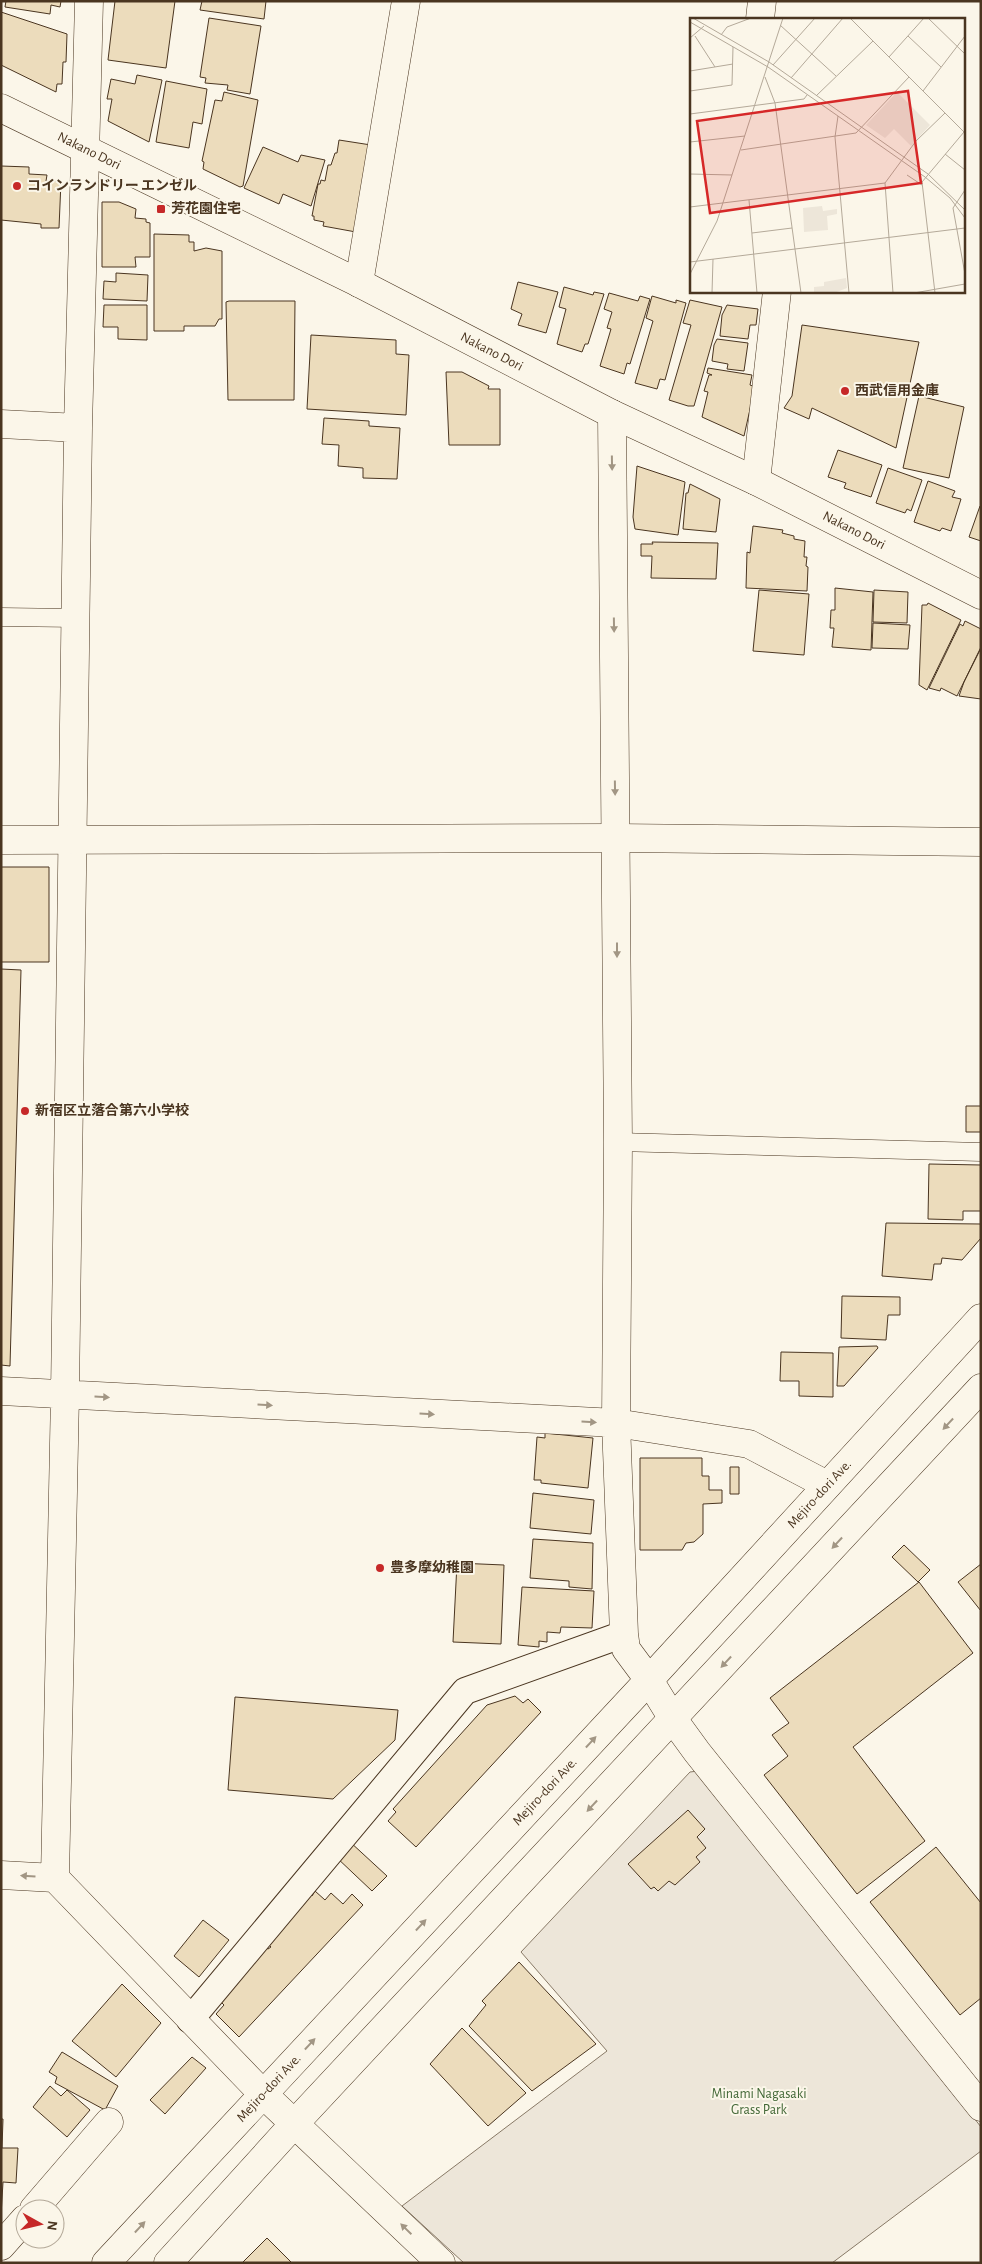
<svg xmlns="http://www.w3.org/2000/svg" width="982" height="2264" font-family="'Alegreya Sans','Noto Sans JP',sans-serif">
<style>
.green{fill:#ede6d9;stroke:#887966}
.building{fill:#ecdcbc;stroke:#4a3520}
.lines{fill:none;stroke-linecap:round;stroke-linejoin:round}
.service-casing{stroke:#4a3520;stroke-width:19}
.pedestrian-casing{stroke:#4a3520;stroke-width:28}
.minor-casing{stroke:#4a3520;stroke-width:29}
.tertiary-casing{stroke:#4a3520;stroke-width:29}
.secondary-casing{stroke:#4a3520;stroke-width:29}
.primary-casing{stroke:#4a3520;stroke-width:29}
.service{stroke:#fbf6e9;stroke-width:18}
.pedestrian{stroke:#fbf6e9;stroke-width:26}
.minor{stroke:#fbf6e9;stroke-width:28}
.tertiary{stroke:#fbf6e9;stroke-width:28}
.secondary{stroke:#fbf6e9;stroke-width:28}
.primary{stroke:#fbf6e9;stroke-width:28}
.oneway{fill:#a29684}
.poi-dot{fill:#c62828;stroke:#fbf6e9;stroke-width:2}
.labels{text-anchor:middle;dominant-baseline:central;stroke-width:4;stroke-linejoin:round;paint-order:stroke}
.street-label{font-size:14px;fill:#4a3520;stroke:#fbf6e9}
.poi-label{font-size:14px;font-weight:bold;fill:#4a3520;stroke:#fbf6e9;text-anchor:start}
.park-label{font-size:14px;fill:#436837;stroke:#fbf6e9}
.inset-road{fill:none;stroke:#b4a999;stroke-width:1}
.view{fill:#d62828;fill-opacity:0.15;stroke:#d62828;stroke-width:2.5}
.inset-edge{fill:none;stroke:#4a3520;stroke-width:2.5}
</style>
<rect width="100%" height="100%" fill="#fbf6e9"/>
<path class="green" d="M706,1770L981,2127V2151L832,2263H464L402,2206L607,2051L521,1952L690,1772Z"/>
<path class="building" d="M6,1H61L60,7L51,5L50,14L5,7Z
M115,1H175L166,68L108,60Z
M202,1H266L264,19L200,10Z
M1,12L67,34L66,62H63L62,84H57L56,92L1,65Z
M209,18L261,26L250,94L227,90L228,85L205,83L206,78L200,77Z
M137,75L162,80L149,142L108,121L112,99H107L111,79L135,84Z
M166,81L207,89L202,124L193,122L189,148L156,142Z
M224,92L258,100L243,186L240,187L203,169L204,162L202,161L215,100L222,101Z
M339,140L371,145L356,232L323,226L324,222L314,220V216H312L318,184H320L321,180L325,181L328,165H331L335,153H337Z
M263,147L298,162L301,155L325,160L311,206L283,194L279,204L244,188Z
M1,166L29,167V174L47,175L46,181H61L59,228H41V224L1,220Z
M102,202H119L136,209L135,218L146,219V222L150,223V257H135L136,267H102Z
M154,234L189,235V242H194V251L206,248L222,251V319H219L215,326H184V331H154Z
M116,273L148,275L147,301L103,299L104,281L116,282Z
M518,282L558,292L546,333L518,325L522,314L511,309Z
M564,287L593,295L594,292L604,294L588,344H585L582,352L557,344L566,309L559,307Z
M609,293L638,301L640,296L650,299L630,364L627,363L624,374L600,366L611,329L607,328L612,312L604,309Z
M652,296L676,303V300L686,303L665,380L660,379L657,389L635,383L653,321L646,318Z
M690,300L722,307L694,406H688L669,400L691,325L683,323Z
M229,301H295L294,400H228L226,302Z
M104,305H147V340L118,339V327H103Z
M727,305L758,309L756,325H750L748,339L720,336L722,315Z
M802,325L919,342L896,448L812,408L809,419L784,408L792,396Z
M311,335L396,340V354L409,355L406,415L307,409Z
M717,339L748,343L744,371L727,369L728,364L712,361L714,345Z
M708,368L752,375L750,385L755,387L744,436L702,417L708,392L704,391L709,375H712L707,373Z
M446,372H462L489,386L488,389H500V445H449Z
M919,396L964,407L949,478L903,468Z
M324,418L369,421V426L400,428L397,479L363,478V468L338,466L339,445L322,444Z
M838,450L882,465L871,497L844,488L846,483L828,477Z
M637,466L685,482L678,535L635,529L633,517Z
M888,468L922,480L911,511L907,509L905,513L876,503Z
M928,481L955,491L952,497L961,499L951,531L942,528L940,531L914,522Z
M690,484L720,499L716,532L683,529L686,493H688Z
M980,506L981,507V541L969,537Z
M753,526L783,530L782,533L794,536V539L805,541L804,557H807L806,566L808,567L807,591L746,588L747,552L750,553Z
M652,542L718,543L716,579L651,578L652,556H641V544H653Z
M835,588L873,592L871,650L832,647L834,628H830L831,610H835Z
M759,590L809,594L804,655L753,651Z
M874,590L908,592L907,623L873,622Z
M928,603L961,620L927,690L919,685L922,605H927Z
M965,621L981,629V647L957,696L941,688L940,691L929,688L960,624L963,626Z
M873,623L910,625L908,649L872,648Z
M981,648V699L959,696L964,682Z
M1,867H49V962H1Z
M1,969L21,970L10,1366L1,1365Z
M966,1106H981V1132H966Z
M929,1164L981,1165V1211H963V1220L928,1219Z
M886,1223L981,1224V1238L962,1260L942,1258L941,1264H934L932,1280L882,1276Z
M842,1296L900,1297V1315H888L886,1340L841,1338Z
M877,1346L878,1348L844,1386H837L839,1347Z
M781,1352L833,1353V1397L799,1396V1381H780Z
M545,1433L593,1438L588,1488L541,1483V1480H534L537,1437L545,1438Z
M640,1458H702V1476H709V1490H722V1503L703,1504V1534L694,1542L686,1543L682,1550H640Z
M730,1467H739V1494H730Z
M533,1493L594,1500L591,1534L530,1528Z
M533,1539L593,1543L592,1589L569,1587V1581L530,1578Z
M904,1545L930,1570L918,1582L892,1557Z
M457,1563L504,1565L501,1644L453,1642Z
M981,1564V1611L958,1582Z
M919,1582L973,1653L853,1747L925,1841L857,1894L764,1775L788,1756L772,1735L789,1723L770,1698Z
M522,1587L594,1591L592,1628L561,1627L560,1633L547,1632V1642L539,1641V1647L518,1645Z
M515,1696L523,1703L528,1699L541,1712L416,1847L388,1821L396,1812L393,1809L487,1705Z
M235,1697L398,1710L395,1740L333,1799L228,1790Z
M688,1810L705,1829L697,1837L706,1848L696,1857L700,1862L675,1885L669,1881L658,1891L654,1887L651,1889L628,1864Z
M349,1841L387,1876L372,1891L335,1856Z
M936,1847L981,1903V1998L960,2015L870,1902Z
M315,1891L325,1900L331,1893L343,1904L352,1894L363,1905L239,2037L216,2014L224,2005L221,2002L265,1947L268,1949L271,1947L267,1943L309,1893L312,1896Z
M203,1920L229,1940L199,1977L174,1956Z
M519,1962L596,2044L532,2091L469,2026L486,2005L482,2001Z
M122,1984L161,2023L116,2077L72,2041Z
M462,2028L526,2093L488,2126L430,2064Z
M62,2052L118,2086L105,2110L55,2083L57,2077L49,2072Z
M192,2057L206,2068L165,2114L150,2100Z
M50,2086L61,2096L67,2090L90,2110L67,2137L33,2107Z
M1,2119H3L2,2148H18L16,2183L3,2182L1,2216Z
M267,2238L292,2263H242Z"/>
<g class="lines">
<defs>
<path id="service" d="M1,617L76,618
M618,1142L981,1152"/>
<path id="pedestrian" d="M190,2020L465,1691L624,1634"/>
<path id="minor" d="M89,1L78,428L65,1395L55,1878L263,2094L441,2263
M760,19L762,1
M359,283L406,1
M612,414L618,1142L616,1423L624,1634L626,1649L649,1680L673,1719L697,1752L981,2107
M1,424L78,428
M756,481L777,291
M1,1391L616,1423L749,1444L827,1485
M1,1875L55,1878
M34,2209L109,2122
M1,2246L25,2219"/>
<path id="tertiary" d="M1,840L616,838L981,842"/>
<g id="secondary">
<path id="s1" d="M1,108L359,283L612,414L756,481L981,595"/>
</g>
<g id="primary">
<path id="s2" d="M106,2263L649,1680L981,1318"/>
<path d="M168,2263L295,2123L981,1388"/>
</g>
</defs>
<use href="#service" class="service-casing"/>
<use href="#pedestrian" class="pedestrian-casing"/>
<use href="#minor" class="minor-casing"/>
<use href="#tertiary" class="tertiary-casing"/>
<use href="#secondary" class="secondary-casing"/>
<use href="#primary" class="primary-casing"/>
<use href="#service" class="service"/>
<use href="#pedestrian" class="pedestrian"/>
<use href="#minor" class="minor"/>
<use href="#tertiary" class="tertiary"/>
<use href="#secondary" class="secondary"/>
<use href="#primary" class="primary"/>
</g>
<defs><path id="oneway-solid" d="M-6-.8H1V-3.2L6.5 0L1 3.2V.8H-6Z" transform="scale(1.25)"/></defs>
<g class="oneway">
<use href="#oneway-solid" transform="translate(612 463) rotate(89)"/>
<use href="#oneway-solid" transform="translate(614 625) rotate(89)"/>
<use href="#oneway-solid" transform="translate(615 788) rotate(89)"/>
<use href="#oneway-solid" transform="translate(617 950) rotate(90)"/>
<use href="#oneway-solid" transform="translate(102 1397) rotate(3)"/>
<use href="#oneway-solid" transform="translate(265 1405) rotate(3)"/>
<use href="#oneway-solid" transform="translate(427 1414) rotate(3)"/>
<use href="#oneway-solid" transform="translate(589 1422) rotate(3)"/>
<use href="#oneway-solid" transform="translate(948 1424) rotate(133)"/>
<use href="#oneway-solid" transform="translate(837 1543) rotate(133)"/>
<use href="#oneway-solid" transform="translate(726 1662) rotate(133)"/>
<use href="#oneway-solid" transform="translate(591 1742) rotate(-47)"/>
<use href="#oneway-solid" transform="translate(592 1806) rotate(133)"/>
<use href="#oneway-solid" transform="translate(28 1876) rotate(-176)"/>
<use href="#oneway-solid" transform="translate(421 1925) rotate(-47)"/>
<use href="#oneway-solid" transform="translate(310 2044) rotate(-47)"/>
<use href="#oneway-solid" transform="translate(140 2227) rotate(-47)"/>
<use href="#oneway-solid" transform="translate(406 2229) rotate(-136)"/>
</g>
<g class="poi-dot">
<circle cx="17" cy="186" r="5"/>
<rect x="156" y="204" width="10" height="10" rx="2.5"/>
<circle cx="845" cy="391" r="5"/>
<circle cx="25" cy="1111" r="5"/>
<circle cx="380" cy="1568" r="5"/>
</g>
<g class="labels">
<g class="street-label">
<text stroke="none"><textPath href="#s1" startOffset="98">Nakano Dori</textPath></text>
<text stroke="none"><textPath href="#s1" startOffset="548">Nakano Dori</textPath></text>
<text stroke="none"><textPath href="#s1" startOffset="952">Nakano Dori</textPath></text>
<text stroke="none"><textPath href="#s2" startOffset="1049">Mejiro-dori Ave.</textPath></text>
<text stroke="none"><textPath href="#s2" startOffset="644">Mejiro-dori Ave.</textPath></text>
<text stroke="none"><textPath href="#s2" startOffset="239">Mejiro-dori Ave.</textPath></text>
</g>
<g class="poi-label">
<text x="27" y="186">コインランドリー エンゼル</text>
<text x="171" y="209">芳花園住宅</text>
<text x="855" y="391">西武信用金庫</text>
<text x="35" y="1111">新宿区立落合第六小学校</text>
<text x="390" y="1568">豊多摩幼稚園</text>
</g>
<g class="park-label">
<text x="759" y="2094">Minami Nagasaki<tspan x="759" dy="16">Grass Park</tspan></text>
</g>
</g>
<g transform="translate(690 18)">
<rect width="275" height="275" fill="#fbf6e9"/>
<path d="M207,74L240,107L221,128L204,111L195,120L176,107ZM132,188L133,193L147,191V196L137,198L138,212L114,214L113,190ZM156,260L157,270L144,275H124V269L134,268V264Z" fill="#ede6d9"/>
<path class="inset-road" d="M3,0L79,44L238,156L275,192M160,0L275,115M238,0L275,36M0,4L78,49L235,159L260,180L275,200M90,7L146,58M31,17L37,9L61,0M5,18L25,49M218,18L251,49M0,20L14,8M199,39L234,0M83,47L125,0M0,53L43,46M75,59L85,85L111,275M101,60L153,0M0,73L42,67L43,29M233,73L275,18M126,78L183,23M0,96L114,81L117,77M148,98L145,119L159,275M0,124L55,118M51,132L166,115L219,59M255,136L275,152M0,156L42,157M217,157L232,167M195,165L203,275M275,172L263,190L275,256M59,182L67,275M0,189L195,165L226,123L255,95M62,215L102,210M0,244L275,210M0,256L27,203L93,0M22,275L23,241M224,275L275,266M245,275L232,164L274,114"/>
<path class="view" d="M218,73L231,165L20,195L7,103Z"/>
<rect width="275" height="275" class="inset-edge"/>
</g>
<rect width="982" height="2264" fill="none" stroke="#4a3520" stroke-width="5"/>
<g transform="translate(40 2224) rotate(98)"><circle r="24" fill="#fbf6e9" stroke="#b4a999"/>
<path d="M0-4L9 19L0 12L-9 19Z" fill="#c62828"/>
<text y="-8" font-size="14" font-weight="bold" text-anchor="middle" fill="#4a3520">N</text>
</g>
</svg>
